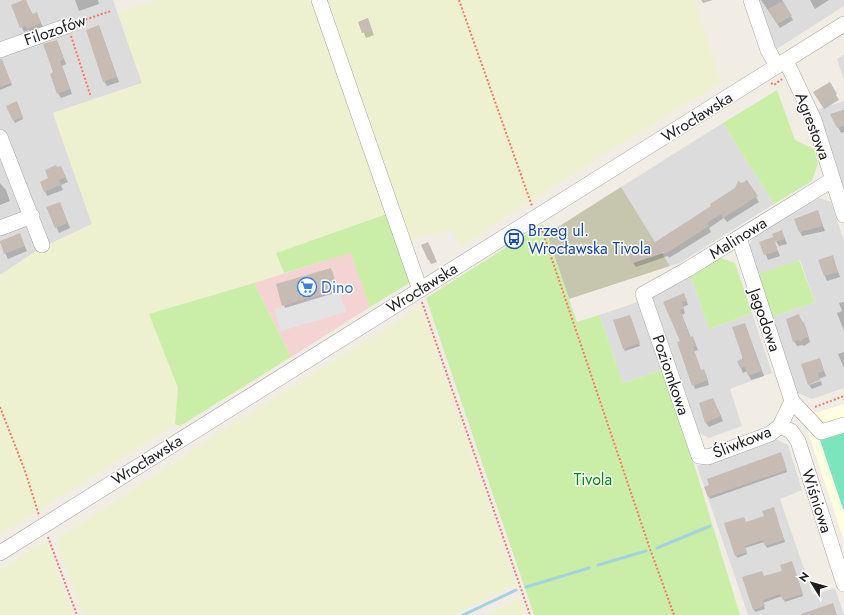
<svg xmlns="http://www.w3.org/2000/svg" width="844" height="615" font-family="Jost,sans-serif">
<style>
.residential{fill:#dddcdc}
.commercial{fill:#f3d4d3}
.education{fill:#ffffdf}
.construction{fill:#c6c6af}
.farmland{fill:#eef1cf}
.grass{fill:#caeea7}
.pitch{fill:#7de5be}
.parking{fill:#e3e3e3}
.shadow{fill:#0003}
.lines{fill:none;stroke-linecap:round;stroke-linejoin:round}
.stream{stroke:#a2d3e1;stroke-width:3}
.building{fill:#c6bcb4}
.minor-casing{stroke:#a6a6a6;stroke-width:16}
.path{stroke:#ff7867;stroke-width:2;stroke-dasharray:2 2;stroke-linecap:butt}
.minor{stroke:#fff;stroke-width:15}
.labels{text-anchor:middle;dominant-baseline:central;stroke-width:3;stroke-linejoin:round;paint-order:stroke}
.street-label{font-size:16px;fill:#1f1f1f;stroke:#fff}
.transit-label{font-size:16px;fill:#164399;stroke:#fff;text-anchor:start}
.shop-label{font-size:16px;fill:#366cbe;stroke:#fff;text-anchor:start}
.park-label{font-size:16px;fill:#03870f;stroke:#fff}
</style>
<rect width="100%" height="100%" fill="#f1ede5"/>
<path class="residential" d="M0,0H113L142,83L53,113L92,224L41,248L0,275Z
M754,0H844V6L772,52Z
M844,55V80L837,59Z
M844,101V192L817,110Z
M723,123L774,204L697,252L680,263L670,266L621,187Z
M814,196L831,202L844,241V388L812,399L793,391L769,318L815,302L800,260L755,275L747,252L754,234Z
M690,274L709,329L752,313L772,373L730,389L742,426L709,438L699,433L652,298Z
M641,301L665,369L623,383L599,315Z
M774,438L788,445L802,490L780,499L813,595L835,588L844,615H748L697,466Z"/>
<path class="commercial" d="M352,252L370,307L291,357L254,283Z"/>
<path class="education" d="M844,404V541L803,417Z"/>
<path class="construction" d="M621,187L670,266L569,299L547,234Z"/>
<path class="farmland" d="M157,0H694L721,83L609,151L461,246L451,230L407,240L397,211L277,253L284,273L150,314L178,388L175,424L0,535V275L41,248L92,224L53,113L142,83L118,13Z
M421,306L516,585L453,615H83L56,540L228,427Z
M46,541L73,615H0V569Z
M519,598L525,615H486Z"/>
<path class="grass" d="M777,90L795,140L814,149L818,163L812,181L774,204L723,123Z
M390,213L411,282L370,307L351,253L284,273L276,253Z
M543,224L577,322L599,315L623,383L665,369L740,615H534L426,298Z
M718,257L735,263L752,313L709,329L690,274Z
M799,260L815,302L769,318L755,275Z
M254,283L291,357L180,426L175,424L178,388L149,314Z"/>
<path class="pitch" d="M844,432V509H843L820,440Z"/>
<path class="parking" d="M339,291L346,312L281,331L274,309Z"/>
<path class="shadow" d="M25,0L33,15L39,18L43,28L30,33L29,30L24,32L12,6Z
M75,0H98L99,4L79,11Z
M701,0H713L703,3Z
M761,0H782L793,20L780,28Z
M810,0H829L815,9Z
M368,20L374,35L366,38L360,23Z
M99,26L119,82L107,86L104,81Z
M57,41L66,64L62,66L72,94L61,98L58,93L54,73Z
M0,67L5,68L12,85L0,90Z
M829,83L839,100L824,109L814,93Z
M17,105L23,119L15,123L14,121Z
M844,110V132L841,133L832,114Z
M63,172L68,182L61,185L63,190L47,196L45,191Z
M747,181L759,202L727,222L724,218L709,228L711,232L669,258L668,256L636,267L633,263L669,251L668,249L633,262L647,242L650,246L713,207Z
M0,183L6,190L10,201L0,205Z
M48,208H62L70,228L59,233Z
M817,211L825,231L802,236L800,232Z
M19,234L27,251L8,259L0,242Z
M784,236L787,244L779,246L776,241Z
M773,238L780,256L768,260L761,242Z
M430,248L437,262L431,264L429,260Z
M832,256L840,277L827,281L819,261Z
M332,271L338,292L285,308L277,285Z
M686,298L688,305L683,307L685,313L682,315L691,338H693L695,342L698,350L694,351L701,371L706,374L709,385L695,389L681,342L665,303Z
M844,302V331L837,313L842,311L839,303Z
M799,316L806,328L810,342L804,346L802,345L797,346L794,341Z
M631,318L640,346L625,351L624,349Z
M745,324L764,376L751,380L747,371L743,373L738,361L743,360Z
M844,352V368L838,354Z
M820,360L826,376L809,383Z
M821,381L822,385L812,389L809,385Z
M718,409L723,421L709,427L706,423Z
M781,455L787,472L710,499L706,487Z
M774,510L785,542L767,548L764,542L745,548L747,554L737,558L725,524L746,523L765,517Z
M792,564L803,596L785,602L782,596L763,603L765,609L755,612L744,578L764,577L783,571Z"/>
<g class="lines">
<path class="stream" d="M657,548L710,526
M598,565L646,551
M526,587L589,568
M463,615L516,590"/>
</g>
<path class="building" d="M23,0H26L32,14L37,12L41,23L27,29L26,26L20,28L11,5Z
M783,1L792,16L777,24L768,9Z
M368,18L372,30L362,33L358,22Z
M99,25L117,77L103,82L86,30Z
M57,40L64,59L60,61L70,89L57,94L50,74L53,72L43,44Z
M0,59H2L11,83L0,87Z
M830,82L837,94L821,104L813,92Z
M17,101L23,117L13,121L6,106Z
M844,110V126L837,128L830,114Z
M56,165L57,167L61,166L66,177L59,180L61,185L44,192L40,182L48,178L45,170Z
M747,180L758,196L723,218L721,214L707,223L709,226L665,254L664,252L632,263L627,248L648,241L649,246L711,206L710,204L735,188L738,181L742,183Z
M60,202L68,223L55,228L46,207Z
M818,210L823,226L799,232L794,219Z
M782,230L785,239L775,242L772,234Z
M20,233L25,246L4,254L0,241Z
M773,237L778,251L764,255L759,242Z
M428,242L435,257L428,260L421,245Z
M833,255L838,272L824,276L818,260Z
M331,268L338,290L282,306L276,284Z
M684,293L687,301L682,302L684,309L680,310L690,337L693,336L696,346L693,347L701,370L704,369L708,380L692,386L677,342L680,341L663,302Z
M799,314L802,323L804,322L808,337L803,339L801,342L798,340L793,342L786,319Z
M630,315L640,343L623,349L613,320Z
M745,323L762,371L748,376L745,367L740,368L737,361L742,359V356L732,327Z
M820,358L824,371L818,373L820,380L808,385L801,364Z
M713,398L721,416L705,423L699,403Z
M781,452L787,470L708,497L704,487L709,485L707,479Z
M774,507L784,540L765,546L763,540L745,546L747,552L735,556L724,523L744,517L746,522L764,516L762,511Z
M792,561L803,594L783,600L780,594L763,600L765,606L753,610L742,577L762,571L764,576L782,571L780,565Z
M833,603L837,615H801V614Z"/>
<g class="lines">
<defs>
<path id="minor" d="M319,0L420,290
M751,0L768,50L777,66
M0,50L67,26
M786,61L814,120L844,215
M0,137L42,245
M0,228L32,216
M739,238L792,401L821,432L844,425
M792,401L780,426L770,434L708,457L699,456L643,294L688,269L832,180
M780,426L791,431L798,441L844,584
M0,553L844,24"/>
</defs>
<use href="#minor" class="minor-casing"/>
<path class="path" d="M459,0L532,206
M78,22L111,11
M71,36L91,97
M771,83L774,85L782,79
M541,227L649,546L674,615
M422,302L530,615
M0,407L25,471L39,515
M815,407L844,396
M48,537L77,615"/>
<use href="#minor" class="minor"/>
</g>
<defs>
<symbol id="bus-ring" viewBox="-11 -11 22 22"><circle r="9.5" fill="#fff" stroke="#1a4fb4" stroke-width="1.5"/><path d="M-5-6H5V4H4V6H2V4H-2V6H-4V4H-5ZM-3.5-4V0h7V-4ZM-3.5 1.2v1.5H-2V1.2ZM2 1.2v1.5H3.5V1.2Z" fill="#1a4fb4"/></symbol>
<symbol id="supermarket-ring" viewBox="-11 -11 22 22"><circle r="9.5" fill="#fff" stroke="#3f7fe0" stroke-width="1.5"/><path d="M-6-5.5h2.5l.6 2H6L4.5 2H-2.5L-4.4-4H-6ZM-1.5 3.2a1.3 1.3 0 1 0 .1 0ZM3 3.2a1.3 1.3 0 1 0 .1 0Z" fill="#3f7fe0"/></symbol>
</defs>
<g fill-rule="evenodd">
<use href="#bus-ring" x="503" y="228" width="22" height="22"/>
<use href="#supermarket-ring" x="296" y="276" width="22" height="22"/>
</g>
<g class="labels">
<g class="street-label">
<text transform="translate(55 30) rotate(-19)">Filozofów</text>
<text transform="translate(697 117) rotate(-32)">Wrocławska</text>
<text transform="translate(813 126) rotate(69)">Agrestowa</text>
<text transform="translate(738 238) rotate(-32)">Malinowa</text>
<text transform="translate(422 288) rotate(-32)">Wrocławska</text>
<text transform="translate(765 320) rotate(71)">Jagodowa</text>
<text transform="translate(671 375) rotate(71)">Poziomkowa</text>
<text transform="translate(742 442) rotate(-22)">Śliwkowa</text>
<text transform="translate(147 460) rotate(-32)">Wrocławska</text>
<text transform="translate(817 501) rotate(72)">Wiśniowa</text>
</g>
<g class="transit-label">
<text x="528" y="230">Brzeg ul.<tspan x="528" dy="18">Wrocławska Tivola</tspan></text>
</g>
<g class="shop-label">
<text x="321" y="287">Dino</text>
</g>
<g class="park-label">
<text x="593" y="479">Tivola</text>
</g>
</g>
<g transform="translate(812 583) rotate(307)" stroke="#ffffff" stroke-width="3" paint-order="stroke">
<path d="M0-3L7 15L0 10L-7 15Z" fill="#1f1f1f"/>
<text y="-6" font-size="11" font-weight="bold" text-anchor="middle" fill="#1f1f1f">N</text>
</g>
</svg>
